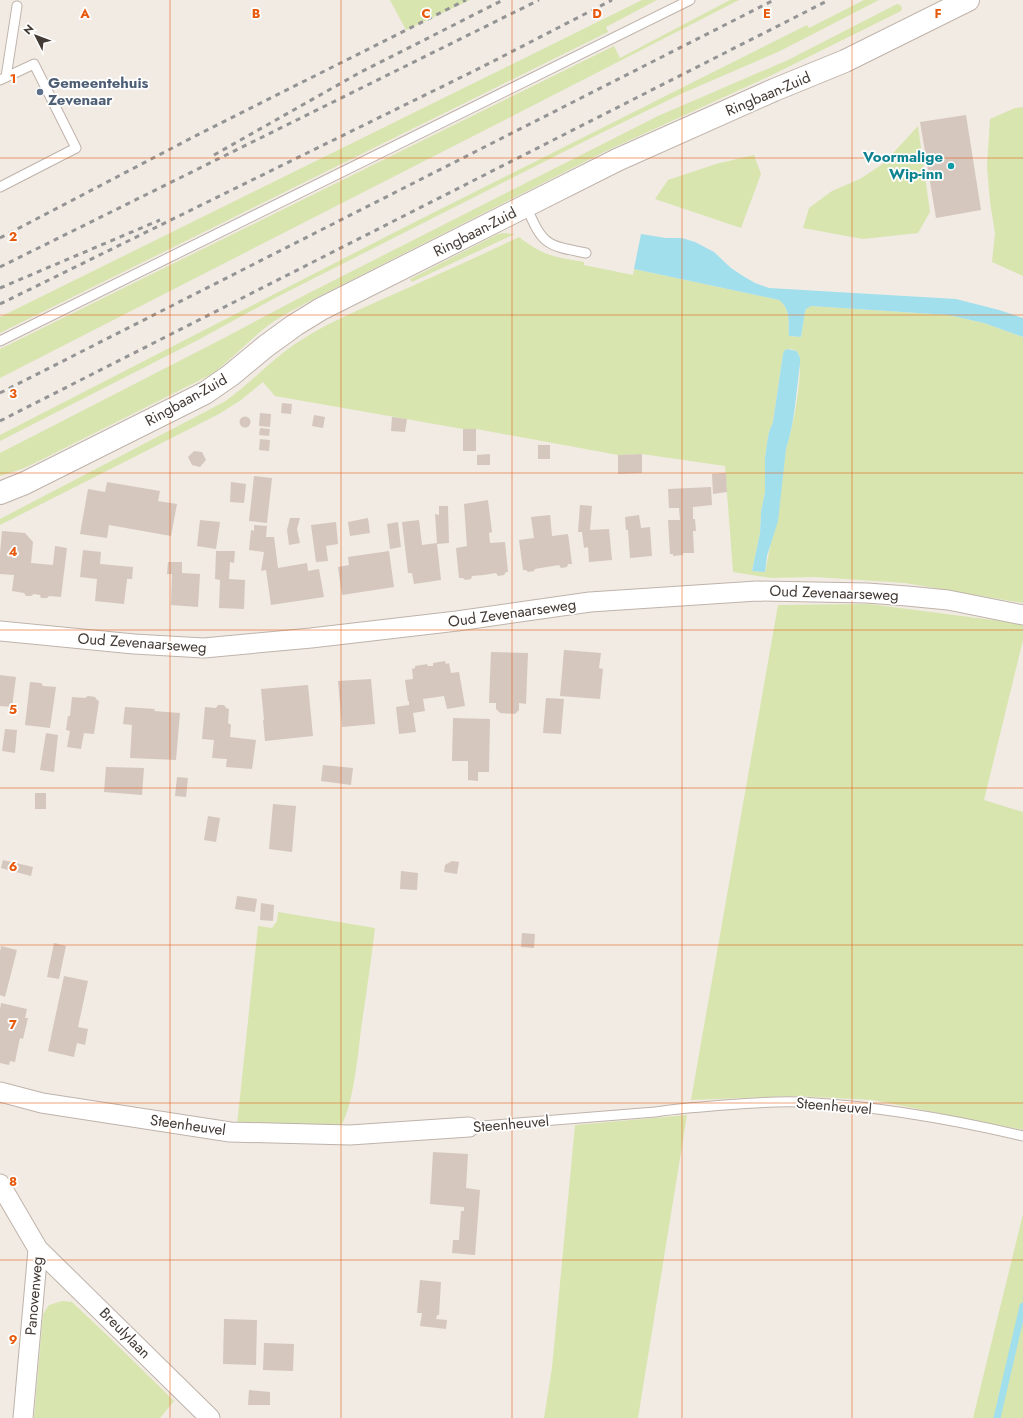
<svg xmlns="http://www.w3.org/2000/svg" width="1023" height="1418" font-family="Jost,sans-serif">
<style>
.green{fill:#d8e5ae;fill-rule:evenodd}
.water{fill:#a2dfed}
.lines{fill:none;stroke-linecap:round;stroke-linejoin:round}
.stream{stroke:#a2dfed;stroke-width:7}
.building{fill:#d5c7bd}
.service-casing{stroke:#bfb3aa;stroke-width:11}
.minor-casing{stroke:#bfb3aa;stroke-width:21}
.tertiary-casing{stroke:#bfb3aa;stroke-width:24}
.service{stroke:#fff;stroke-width:9}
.minor{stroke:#fff;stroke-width:19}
.tertiary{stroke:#fff;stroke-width:22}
.rail{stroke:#949494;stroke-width:3;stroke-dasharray:5 5;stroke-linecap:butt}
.grid{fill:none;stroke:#e8590c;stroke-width:1;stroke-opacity:0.55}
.service-dot{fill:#5c6f8a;stroke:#fff;stroke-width:1.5}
.culture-dot{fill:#0f9aa8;stroke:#fff;stroke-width:1.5}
.labels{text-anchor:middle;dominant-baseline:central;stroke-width:3.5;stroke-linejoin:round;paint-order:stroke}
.service-label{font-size:15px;font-weight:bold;fill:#4e5e75;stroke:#fff;text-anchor:start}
.street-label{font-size:15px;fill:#433a34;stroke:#fff}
.culture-label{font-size:15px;font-weight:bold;fill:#0d838f;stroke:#fff;text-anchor:end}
.grid-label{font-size:13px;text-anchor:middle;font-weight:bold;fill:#e8590c;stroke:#fff;stroke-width:3.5;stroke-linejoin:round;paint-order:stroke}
</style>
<rect width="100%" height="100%" fill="#f1ebe4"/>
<path class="green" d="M390,0H470L406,30Z
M642,0H657L606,27L608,32L0,333V317Z
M730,0H739L0,378V349L614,46L620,58Z
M864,0H879L780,51L683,93L597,135L275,298L198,340L0,441V435L405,227L807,25L809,28Z
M897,4L900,5L902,8L901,11L770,76L604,152L308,302C293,310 279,317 266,327C246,343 230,361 210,375L41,460L22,469L0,476V453L226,337L305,295L658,116L788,60Z
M1023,107V276L992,262L995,233L990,202L987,166L990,119L1015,108Z
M918,126L930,212L918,233L863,239L803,228L809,208L832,191L860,179L884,163Z
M754,155L761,174L741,228L655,199L668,180L716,164Z
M503,233L515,234L412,282L410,279L496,235Z
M519,237C543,256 555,257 584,262V265L633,275L634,269L779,300C791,309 788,322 789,336L801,337L805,312L806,309L811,306L948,315L984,323L1023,337V603L905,583L815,577L771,578L733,572L725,466L642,454L618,455L476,429H463L275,396L263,382L241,400L219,414L0,525V519L224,402C249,385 270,361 295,344C323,325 354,312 385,298C422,282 459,265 496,248ZM787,349H791L797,351L800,358C801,385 794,423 786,449L770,547L765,572L752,571L760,533L761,512L765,492V458L769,432L773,422L783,354Z
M869,604L1023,624V640L984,800L1023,812V1130L873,1100L796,1096L691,1100L778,605Z
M278,912L375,928C371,962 366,995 361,1029C358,1053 353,1113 338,1130L237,1125L258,926L272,928L277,921Z
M687,1115L638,1418H544L552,1368L575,1125Z
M1023,1214V1418H973Z
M62,1301L72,1302L108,1336L174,1401L160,1418H34L43,1314L49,1305Z"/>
<path class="water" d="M641,234L666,238H682L695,242L714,252L731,268L743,276L755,283L769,288L956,299L999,310L1023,318V337L984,323L948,315L811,306L806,309L805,312L801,337L789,336C788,322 791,309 779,300L634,269Z
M787,349L797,351L800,358V364C796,393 795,422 786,449L778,521L767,556L765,572L752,571L760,533L761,512L765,492V458L767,443L769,432L773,422L783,354L784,351Z"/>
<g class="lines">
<path class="stream" d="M997,1418L1023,1306"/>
</g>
<path class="building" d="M966,115L981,210L936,218L920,122Z
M282,403L292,404L291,414L281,413Z
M260,413L271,414L270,427L259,426Z
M314,415L325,417L323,428L312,426Z
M239.5 422a5.5 5.5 0 1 1 11 0a5.5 5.5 0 1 1-11 0Z
M392,417L407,419L405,432L391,431Z
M260,428L270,429L269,436L259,435Z
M463,429H476V451H463Z
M260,439L270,440L269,451L259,450Z
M538,445H550V459H538Z
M194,451L202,452L206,460L200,467L192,465L188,457Z
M490,454V465H477V455Z
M642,454V473L618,474V455Z
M726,473L727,492L713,494L712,474Z
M254,476L272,478L267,523L249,521Z
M107,482L160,491L158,501L177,504L171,536L109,525L107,538L80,534L88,489L105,492Z
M231,482L246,484L244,503L230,502Z
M711,487L712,505L693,507V519H695L696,531H693L694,553H683V555L673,556V554H670L668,520H680L679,508H669L668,489Z
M488,500L492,532L489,533L490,543L505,542L508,572H506L504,575L498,576L496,573L484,575L472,576L471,579L465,580L463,578H459L456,548L467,546L464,504Z
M580,505L592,506L590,530L609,529L612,560L589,562L588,547L584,548L582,532H578Z
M439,506H448L449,543L437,544L441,580L414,584L412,573H408L402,522L419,520L422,545L437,543L435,514L439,515Z
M550,515L552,536L568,534L572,564H568L567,567L561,568L559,565L535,569L534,571L528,572L526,570H523L519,540L534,538L531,517Z
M639,515L641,528L650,527L652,556L630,558L628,530H626L625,517Z
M290,518H300L297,529L300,543L289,545L287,530Z
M368,518L370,533L350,536L348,522Z
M200,520L220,522L216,549L197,546Z
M336,522L338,544L326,546L328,561L316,562L311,525Z
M398,522L401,547L390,549L387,524Z
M254,525L267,526L266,537H274L278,568L307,563L308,571L319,569L324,597L271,605L266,570L261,571L264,552L249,550L251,530L254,531Z
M2,531L25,533L33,542L31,563L53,565L55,546L67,548L61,597L49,596L47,598H41L40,595L34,594L31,596H26L24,593L12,591L14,575L0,574V553Z
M83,550L101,552L100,564L133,567L132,579H127L124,604L95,601L97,579L80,577Z
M216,551H235L234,563L230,562L229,579L245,580L244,609L219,608L220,580L215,579Z
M389,551L394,587L342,595L338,567L349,565L348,557Z
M168,562H182V573L200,574L198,607L171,605L172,574H167Z
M564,650L601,653L599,668L603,669L600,699L560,696Z
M491,652L528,653L526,704L519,703V710L515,714L500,713L496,709V703H489Z
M445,661L446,664L449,663L451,673L459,672L465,706L447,709L444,696L423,699L425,711L413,713L416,732L399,734L396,707L409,705V701H408L405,680L413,679L412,669L415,668V666L427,664L428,666H433V663Z
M0,675L16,677L12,707L0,706Z
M371,679L375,724L342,727L338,681Z
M30,682L41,683L43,686L56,687L50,728L25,725Z
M308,685L313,736L265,741L263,720H264L261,689Z
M88,696L95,697L97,700L99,701L94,734L84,733L81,749L67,747L70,731L66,730L68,716H70L72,697L85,698Z
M546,698L564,699L561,734L543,733Z
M218,705H224L226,708L229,709L228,723L231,725L230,737L256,740L252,769L226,767L227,759L212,758L214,740L202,739L205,707L216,708Z
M125,707L155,709L154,711L180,713L176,760L130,758L132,725L123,724Z
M453,718L490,719L489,772H478V781L468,780V761H452Z
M5,729L17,730L15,753L2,751Z
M46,733L58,735L54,772L40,770Z
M323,765L353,768L351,785L321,781Z
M106,767L144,768L142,795L104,792Z
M177,777L188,778L186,797L175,796Z
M35,793H46V809H35Z
M273,804L296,806L292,852L269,849Z
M208,816L220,818L216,842L204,840Z
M3,860L33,867L31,876L1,868Z
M452,861L459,862L457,874L444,872L445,865Z
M401,871L418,873L417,890L400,889Z
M237,896L257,899L255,912L235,909Z
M261,903L274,905L273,921L260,920Z
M522,933L535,934L534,948L521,947Z
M54,943L66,946L59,979L47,977Z
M1,946L17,950L5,997L0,995V952Z
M64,976L88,981L78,1027L88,1029L85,1045L77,1043L74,1057L48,1051Z
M1,1003L27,1009L25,1018H28L23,1039L20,1038L15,1062L10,1061L9,1065L0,1063V1010Z
M433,1152L468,1154L466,1188L480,1190L475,1255L452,1253L453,1240H459L461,1211H464V1207L430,1204Z
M420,1280L441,1282L439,1315H437L436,1319L447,1320L446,1329L420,1326L422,1313H417Z
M224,1319L257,1320L256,1365L223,1364Z
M264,1343L294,1344L293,1371L263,1370Z
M249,1390L270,1392V1405H248Z"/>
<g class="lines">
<defs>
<path id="service" d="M6,77L17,6
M0,80L34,64L76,148L0,187
M526,206C543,245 545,245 586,253
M0,341L690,0
M469,1127L655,1112C678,1108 702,1107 725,1105C750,1103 776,1101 801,1102C875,1106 951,1119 1023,1136"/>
<path id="minor" d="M0,631L134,644L204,648L311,638L457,621L590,602L757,591L867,593L907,596L948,600L1023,615
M0,1092L42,1103L230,1132L350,1135L469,1127
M0,1184L38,1249L23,1418
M38,1249L210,1418"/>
<path id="tertiary" d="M0,493L25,483L205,393L231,375L266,346L295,325L321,309L617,160L774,90L845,61L968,0"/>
</defs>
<use href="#service" class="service-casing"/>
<use href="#minor" class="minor-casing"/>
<use href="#tertiary" class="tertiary-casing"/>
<use href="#service" class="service"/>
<use href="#minor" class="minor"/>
<use href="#tertiary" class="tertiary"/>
<path class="rail" d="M214,155L359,73L503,0
M0,238L201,133L466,0
M0,267L539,0
M0,288L160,220
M0,304L482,67L612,0
M0,393L774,0
M0,421L829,0"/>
</g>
<path class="grid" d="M170,0V1418M341,0V1418M512,0V1418M682,0V1418M852,0V1418M0,158H1023M0,315H1023M0,473H1023M0,630H1023M0,788H1023M0,945H1023M0,1103H1023M0,1260H1023"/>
<circle class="service-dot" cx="40" cy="92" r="4"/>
<circle class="culture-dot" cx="951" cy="166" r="4"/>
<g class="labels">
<g class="service-label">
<text x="48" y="83">Gemeentehuis<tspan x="48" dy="17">Zevenaar</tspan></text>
</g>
<g class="street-label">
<text transform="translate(768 94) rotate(-23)">Ringbaan-Zuid</text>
<text transform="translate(475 232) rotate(-27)">Ringbaan-Zuid</text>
<text transform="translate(186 400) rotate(-29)">Ringbaan-Zuid</text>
<text transform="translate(834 593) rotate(2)">Oud Zevenaarseweg</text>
<text transform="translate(512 613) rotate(-8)">Oud Zevenaarseweg</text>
<text transform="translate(142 643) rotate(4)">Oud Zevenaarseweg</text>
<text transform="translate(834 1106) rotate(5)">Steenheuvel</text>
<text transform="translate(511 1124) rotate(-5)">Steenheuvel</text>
<text transform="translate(188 1125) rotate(8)">Steenheuvel</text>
<text transform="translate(34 1296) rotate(-85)">Panovenweg</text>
<text transform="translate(125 1333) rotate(45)">Breulylaan</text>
</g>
<g class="culture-label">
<text x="943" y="157">Voormalige<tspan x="943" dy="17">Wip-inn</tspan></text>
</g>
</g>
<g class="grid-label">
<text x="85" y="18">A</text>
<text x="256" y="18">B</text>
<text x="426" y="18">C</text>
<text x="597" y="18">D</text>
<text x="767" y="18">E</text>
<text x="938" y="18">F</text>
<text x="13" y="83">1</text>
<text x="13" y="241">2</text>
<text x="13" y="398">3</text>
<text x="13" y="556">4</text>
<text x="13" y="714">5</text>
<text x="13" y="871">6</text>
<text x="13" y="1029">7</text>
<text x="13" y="1186">8</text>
<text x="13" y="1344">9</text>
</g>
<g transform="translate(36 36) rotate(312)" stroke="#ffffff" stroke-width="3" paint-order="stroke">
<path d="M0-3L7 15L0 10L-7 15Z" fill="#433a34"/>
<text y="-6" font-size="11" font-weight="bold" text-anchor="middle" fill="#433a34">N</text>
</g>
</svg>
